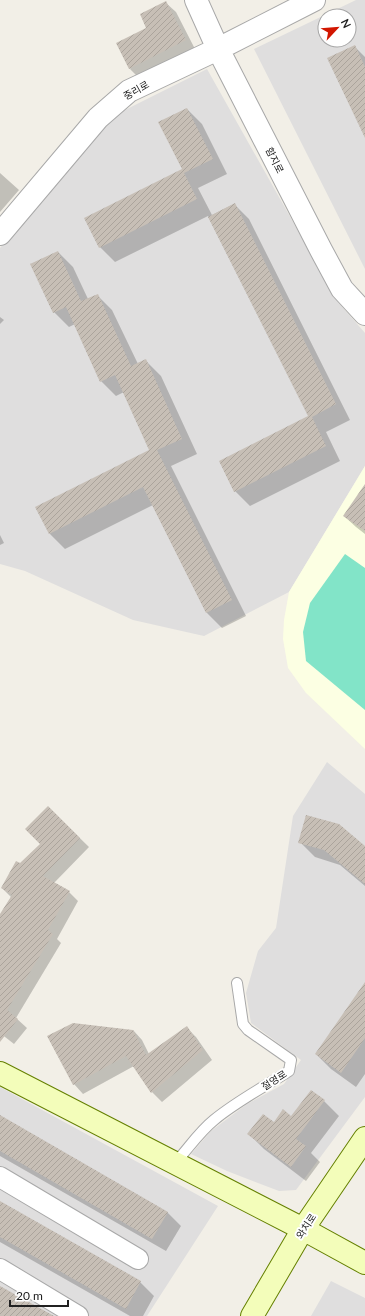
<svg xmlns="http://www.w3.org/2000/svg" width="365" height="1316" font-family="Lato,'Noto Sans KR',sans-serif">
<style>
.residential{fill:#dfdede;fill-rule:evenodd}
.education{fill:#fcffe3}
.pitch{fill:#82e4c8}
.shadow{fill:#0003}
.building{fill:url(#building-hatch)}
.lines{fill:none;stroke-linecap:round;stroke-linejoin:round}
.service-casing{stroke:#a8a8a8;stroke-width:12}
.minor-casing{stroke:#a8a8a8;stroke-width:22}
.tertiary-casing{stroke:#a8a8a8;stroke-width:24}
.secondary-casing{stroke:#658000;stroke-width:24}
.service{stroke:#fff;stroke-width:10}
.minor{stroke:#fff;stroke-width:20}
.tertiary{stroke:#fff;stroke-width:22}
.secondary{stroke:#f3fdba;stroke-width:22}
.labels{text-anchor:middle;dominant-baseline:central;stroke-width:4;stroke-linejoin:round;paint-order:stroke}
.street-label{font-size:10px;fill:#212121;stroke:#fff}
</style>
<defs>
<pattern id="building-hatch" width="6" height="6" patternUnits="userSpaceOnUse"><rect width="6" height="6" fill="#c7bfb6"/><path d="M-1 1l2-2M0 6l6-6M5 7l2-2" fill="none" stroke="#aba49c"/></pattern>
</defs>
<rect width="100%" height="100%" fill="#f2efe7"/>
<path class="residential" d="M356,0H365V269L254,49ZM325,16H349V40H325Z
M207,69L338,302L365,333V466L289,592L204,636L133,620L25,571L0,564V248L109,118Z
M327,762L365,794V1097L296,1190L279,1191L227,1171L191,1154L211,1131L247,1104L284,1084L301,1060L251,1023L246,993L258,951L276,928L293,816Z
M0,1087L218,1206L147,1316H0Z
M331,1281L365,1298V1316H311Z"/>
<path class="education" d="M365,466V749L306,693L288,668L283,639L284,620L289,592Z"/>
<path class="pitch" d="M345,554L365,568V710L306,661L303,632L310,603Z"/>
<path class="shadow" d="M166,3L176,12L195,49L139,78L130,69Z
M354,46L365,57V136Z
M187,109L202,124L227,174L198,188L212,215L234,204L249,219L350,420L326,432L340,461L250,506L235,491L310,417L208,216L115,262L100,247L183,170Z
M0,173L19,190L0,212Z
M58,252L73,267L88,299L97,295L112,310L138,364L146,361L161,376L197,454L171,466L246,616L222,628L207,613L153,505L65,549L50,534L37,507L151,450L124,392L116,396L101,381L75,324L69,327L54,312Z
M0,317L4,320L0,324Z
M365,486V534L356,527L344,516Z
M0,535L4,543L0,545Z
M48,807L89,847L54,883L69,892L78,901L57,939L61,943L16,1018L27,1028L14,1044L0,1033V916L11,897L2,888L20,864L41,844Z
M300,842L365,847V886L340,865L315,857Z
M365,984V1074L356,1087L331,1069L316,1054Z
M187,1028L196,1037L212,1060L162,1102L152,1092L134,1066L83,1094L74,1084L133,1030L142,1040L149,1054Z
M324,1101L339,1116L311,1153L320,1162L306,1181L264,1149L249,1134L274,1123L292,1117Z
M0,1116L167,1212L181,1226L166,1251L0,1156Z
M0,1202L140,1282L154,1296L143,1316H130L0,1242Z"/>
<path class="building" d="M166,1L186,40L129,69L116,43L146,28L140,14Z
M355,45L365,67V138L327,58Z
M187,108L213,159L184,173L197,199L99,248L84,218L182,169L158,122Z
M235,203L336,404L312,417L326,446L234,492L219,461L308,416L208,217Z
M58,251L81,301L98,294L131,366L146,359L182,439L157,450L232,600L206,613L143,487L49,534L35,507L149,450L115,375L100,382L66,307L53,313L30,264Z
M365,484V531L343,516Z
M48,806L80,838L43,876L70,891L48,930L53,934L7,1010L18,1019L0,1042V914L12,895L1,888L16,861L20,863L40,844L25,829Z
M306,815L339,824L365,846V884L324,850L298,843Z
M365,982V1038L341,1073L315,1054Z
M73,1023L133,1030L146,1055L187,1026L203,1050L151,1093L126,1056L73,1085L47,1036Z
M311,1090L325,1100L296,1139L306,1146L291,1167L247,1134L263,1114L274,1122L283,1109L291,1116Z
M0,1115L168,1212L152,1239L0,1151Z
M0,1201L141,1281L126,1309L0,1237Z
M0,1286L54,1316H0Z"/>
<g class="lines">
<defs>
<path id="service" d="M175,1163C188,1149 199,1132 214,1120C237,1101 264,1087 289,1071L291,1060L248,1030L243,1024L237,983"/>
<path id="minor" d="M0,1177L138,1259
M0,1269L78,1316"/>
<path id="tertiary" d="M196,0L218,49L321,250L342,289L365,314
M0,234L98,118L129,91L218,49L314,0"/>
<path id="secondary" d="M0,1073L303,1229L365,1263
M252,1316L303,1229L365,1138"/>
</defs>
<use href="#service" class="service-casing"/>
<use href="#minor" class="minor-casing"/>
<use href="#tertiary" class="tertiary-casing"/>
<use href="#secondary" class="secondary-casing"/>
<use href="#service" class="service"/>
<use href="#minor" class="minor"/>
<use href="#tertiary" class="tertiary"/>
<use href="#secondary" class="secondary"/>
</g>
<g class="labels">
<g class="street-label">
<text transform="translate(136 90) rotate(-30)">중리로</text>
<text transform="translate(275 160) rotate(63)">함지로</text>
<text transform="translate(274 1080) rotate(-33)">절영로</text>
<text transform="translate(306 1226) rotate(-57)">와치로</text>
</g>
</g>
<g transform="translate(337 28) rotate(64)"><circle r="19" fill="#ffffff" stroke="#a6a6a6"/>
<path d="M0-3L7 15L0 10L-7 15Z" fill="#d21600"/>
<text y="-6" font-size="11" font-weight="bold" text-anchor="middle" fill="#212121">N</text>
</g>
<path d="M10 1300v6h58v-6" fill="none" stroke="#212121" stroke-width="2"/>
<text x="16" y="1300" font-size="12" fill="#212121" stroke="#ffffff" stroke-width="3" paint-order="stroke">20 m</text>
</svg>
